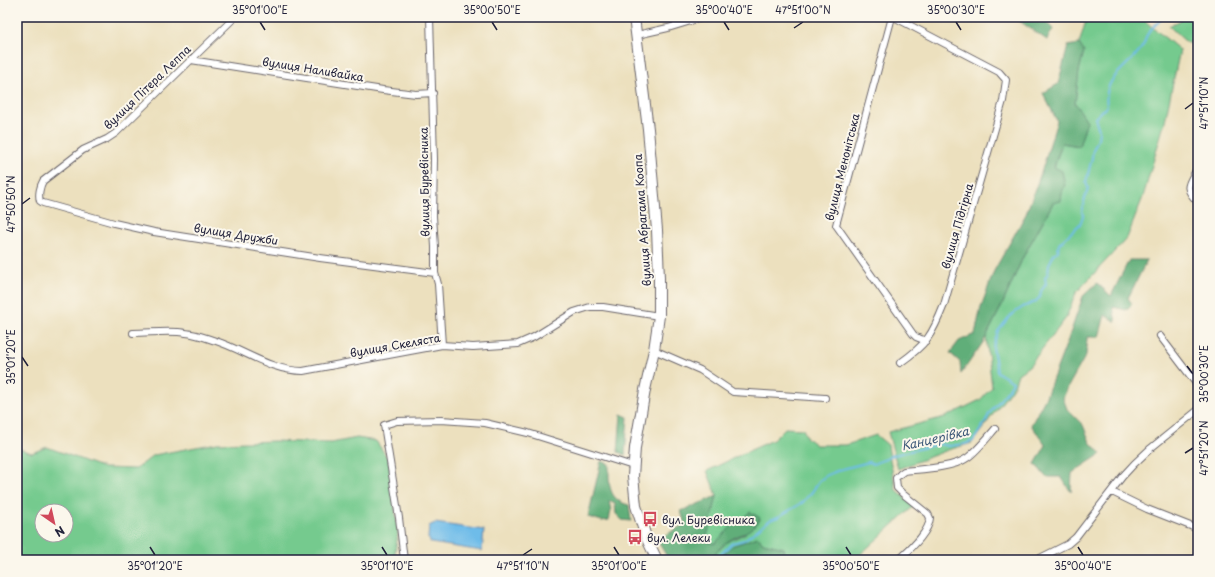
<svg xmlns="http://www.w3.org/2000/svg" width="1215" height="577" font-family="'Playpen Sans',sans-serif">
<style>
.green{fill:#75ca8e;stroke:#4c7664;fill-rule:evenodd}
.forest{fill:#60ae79;stroke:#41685a}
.water{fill:#6ebce9;stroke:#486f92}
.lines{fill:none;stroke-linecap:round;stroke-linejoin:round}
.stream{stroke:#6ebce9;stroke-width:2}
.street-casing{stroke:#696469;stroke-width:8}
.primary-casing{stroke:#696469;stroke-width:12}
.street{stroke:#fff;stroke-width:6}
.primary{stroke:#fff;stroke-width:10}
.ticks{fill:none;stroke:#22223b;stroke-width:1.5}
.labels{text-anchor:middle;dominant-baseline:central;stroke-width:4;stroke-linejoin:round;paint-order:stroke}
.street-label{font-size:11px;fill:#22223b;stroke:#fbf7ec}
.poi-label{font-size:11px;fill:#22223b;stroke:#fbf7ec;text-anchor:start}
.water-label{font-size:12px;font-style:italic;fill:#3d5878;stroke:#fbf7ec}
.neatline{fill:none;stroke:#22223b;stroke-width:1.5}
.ticks-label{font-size:10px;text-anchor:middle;fill:#22223b}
</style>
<rect width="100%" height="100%" fill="#fbf7ec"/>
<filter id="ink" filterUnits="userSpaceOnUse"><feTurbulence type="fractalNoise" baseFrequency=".025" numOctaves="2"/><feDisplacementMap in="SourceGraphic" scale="8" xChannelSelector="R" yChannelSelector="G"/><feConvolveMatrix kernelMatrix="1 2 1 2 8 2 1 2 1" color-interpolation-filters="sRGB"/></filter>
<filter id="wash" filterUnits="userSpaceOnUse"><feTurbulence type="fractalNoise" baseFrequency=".012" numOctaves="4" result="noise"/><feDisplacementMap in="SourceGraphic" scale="16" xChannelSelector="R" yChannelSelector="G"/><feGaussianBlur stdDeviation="0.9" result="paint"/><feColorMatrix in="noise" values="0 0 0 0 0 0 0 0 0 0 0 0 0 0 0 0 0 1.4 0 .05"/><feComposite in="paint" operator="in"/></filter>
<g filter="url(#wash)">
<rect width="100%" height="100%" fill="#ece0be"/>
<path class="green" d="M1087,17H1140L1180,50L1165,121L1143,197L1127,238L1076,293L1066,318L1029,366L1018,374L1014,386L972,443L948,450L898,469L888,432L945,417L980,400L992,387L986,337L1004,301L1023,257L1053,203L1061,200L1062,192L1054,168L1062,143L1079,146L1086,121L1075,103L1079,71L1084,51L1079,44Z
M1181,17H1198V34L1194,43H1187L1169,26L1181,20Z
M785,428L803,429L807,438L816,445H846L876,435L888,445L890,459L896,490L914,506L854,560H786L784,548L763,543L758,537L732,546L720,558V555L712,557L727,542L746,533L731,527L714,544L705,541L717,496L707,471L742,454L773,440Z
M357,438L376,441L389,460L398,533L395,552L396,560H17V448L32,453L47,447L104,468L136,469L154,455L217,443L275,441L331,443ZM42,511H66V535H42Z"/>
<path class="forest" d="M1005,17H1060L1046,22L1053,29L1047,40L1015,18Z
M1079,44L1084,51L1079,71L1075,103L1087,121L1079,146L1062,143L1054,167L1062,171L1065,185L1062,192L1061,201L1053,203L1023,257L1002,305L984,341L961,374L960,362L950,353L959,341L975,334L981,307L994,271L1026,214L1041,173L1057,121L1043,93L1058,84L1068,46Z
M1129,260H1147L1128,298L1132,304L1126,310L1113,307L1116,322L1105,315L1099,337H1087L1086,355L1069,385L1063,398L1067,409L1083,425L1090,442L1101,454L1072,473L1071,492L1061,477H1046L1035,464L1046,445L1031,425L1045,399L1069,337L1083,296L1097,283L1111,296Z
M621,414L628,417L625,455L618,452Z
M601,461L609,464C609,482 607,500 629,505L631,521L622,520L616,514L615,504L609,501L611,511L609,520L602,521L588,517Z
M717,496L706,541L714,544L731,527L750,512L760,518C752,533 740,533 727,542C721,546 715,554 709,560H669L657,540L685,524L681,511Z
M758,537L763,543L784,548L786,560H718L732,546Z"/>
<path class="water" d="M435,523L484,530L482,551L431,543L428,538L429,526Z"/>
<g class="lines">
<path class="stream" d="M17,556L22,560
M715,560L732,543L744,540L770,520L778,517L802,503L812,492L819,481L827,475L842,469L869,462L874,464C879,460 886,461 890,456L939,444L949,446L965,444L973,441L986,421L989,414L1008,390L1013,382L997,372L993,347L998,331L1010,316L1023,307L1035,302L1040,297L1041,291L1046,284L1045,277C1050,272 1048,270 1049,264C1051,260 1053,258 1053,254L1058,251L1059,244L1080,224L1083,216L1082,209L1088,188L1086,182L1092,158L1093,150L1098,139L1099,130L1095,118L1107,106C1102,76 1129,68 1142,47C1145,44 1145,39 1147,35C1151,28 1158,22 1164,17"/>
</g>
</g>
<g filter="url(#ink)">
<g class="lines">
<defs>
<path id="street" d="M235,17L116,133L107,139L83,150L43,181C40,186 38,195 40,201L43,203L114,223L154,232L320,258L435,273
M430,17L434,159L433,216L435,247V273L438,284L442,345
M892,17L836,225L913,334L916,337L926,341
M894,17L999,72L1006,80L1003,101L944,305C932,335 927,344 900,363
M637,35L668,28L704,17
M191,60L383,90L416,94L433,93
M1198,167C1189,184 1182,187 1198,202
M133,333C150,333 170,330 186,333C196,334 206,338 216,341C244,350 271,371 303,371L442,345L473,347L518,344L534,337L574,312L590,307H603L659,316
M1160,336L1198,386
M654,350L700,370L733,392L825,398
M1112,492L1147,509L1198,529
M404,560L399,518L384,425L397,421L441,420L485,423L528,433L633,466
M899,560C909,550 929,533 930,518L928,514L903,494L897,488L896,478L900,474L904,471C922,469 953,468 967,458C976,452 988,437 995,429
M1036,560L1068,544L1076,537L1122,477L1134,464L1151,448L1198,410"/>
<path id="primary" d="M634,17L648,129L657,230L659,278V316L654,350L645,390L635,448L633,476L636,506L646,537L657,560"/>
</defs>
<use href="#street" class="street-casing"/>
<use href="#primary" class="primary-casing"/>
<use href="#street" class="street"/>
<use href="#primary" class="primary"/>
</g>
</g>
<path class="ticks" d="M260,22L265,30M492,22L497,30M724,22L729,30M956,22L961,30M794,28L803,22M1185,109L1193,103M22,204L30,198M22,357L28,366M1187,366L1193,374M1185,453L1193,448M150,547L155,555M382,547L387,555M614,547L619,555M846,547L851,555M1078,547L1083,555M523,555L532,549"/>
<defs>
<symbol id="bus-bare" viewBox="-9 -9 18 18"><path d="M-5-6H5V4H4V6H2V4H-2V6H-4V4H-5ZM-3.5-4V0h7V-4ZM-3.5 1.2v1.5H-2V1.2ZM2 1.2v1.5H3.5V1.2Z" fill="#d1495b" stroke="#fbf7ec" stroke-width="2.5" paint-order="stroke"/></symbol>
</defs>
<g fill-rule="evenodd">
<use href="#bus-bare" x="639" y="508" width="22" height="22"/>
<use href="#bus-bare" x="624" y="526" width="22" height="22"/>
</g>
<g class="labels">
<g class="street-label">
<text transform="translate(313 69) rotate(9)">вулиця Наливайка</text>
<text transform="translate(147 87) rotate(-44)">вулиця Пітера Леппа</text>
<text transform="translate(842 167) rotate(-76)">вулиця Менонітська</text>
<text transform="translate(424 182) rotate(-91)">вулиця Буревісника</text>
<text transform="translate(642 220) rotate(-94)">вулиця Абрагама Коопа</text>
<text transform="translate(957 226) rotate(-74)">вулиця Підгірна</text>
<text transform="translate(236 234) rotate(9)">вулиця Дружби</text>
<text transform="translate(395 345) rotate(-10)">вулиця Скеляста</text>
</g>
<g class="poi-label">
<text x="662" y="519">вул. Буревісника</text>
<text x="647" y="537">вул. Лелеки</text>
</g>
<g class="water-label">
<text transform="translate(935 438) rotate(-13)">Канцерівка</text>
</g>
</g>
<rect width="1215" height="577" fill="none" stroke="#fbf7ec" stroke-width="44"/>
<g transform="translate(54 523) rotate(146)"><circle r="19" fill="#fbf7ec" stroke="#a4a2a5"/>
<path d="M0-3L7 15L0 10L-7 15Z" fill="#d1495b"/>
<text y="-6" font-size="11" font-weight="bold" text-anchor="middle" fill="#22223b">N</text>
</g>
<rect x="22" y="22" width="1171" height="533" class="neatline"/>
<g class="ticks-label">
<text x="260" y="14">35°01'00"E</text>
<text x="492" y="14">35°00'50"E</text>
<text x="724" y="14">35°00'40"E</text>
<text x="803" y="14">47°51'00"N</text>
<text x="956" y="14">35°00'30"E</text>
<text transform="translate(1204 103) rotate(-90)" y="4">47°51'10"N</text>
<text transform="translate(11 204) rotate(-90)" y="4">47°50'50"N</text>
<text transform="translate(11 357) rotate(-90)" y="4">35°01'20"E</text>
<text transform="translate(1204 374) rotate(-90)" y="4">35°00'30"E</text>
<text transform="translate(1204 448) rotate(-90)" y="4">47°51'20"N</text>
<text x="155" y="570">35°01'20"E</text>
<text x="387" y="570">35°01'10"E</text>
<text x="523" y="570">47°51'10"N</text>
<text x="619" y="570">35°01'00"E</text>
<text x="851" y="570">35°00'50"E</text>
<text x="1083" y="570">35°00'40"E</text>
</g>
</svg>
